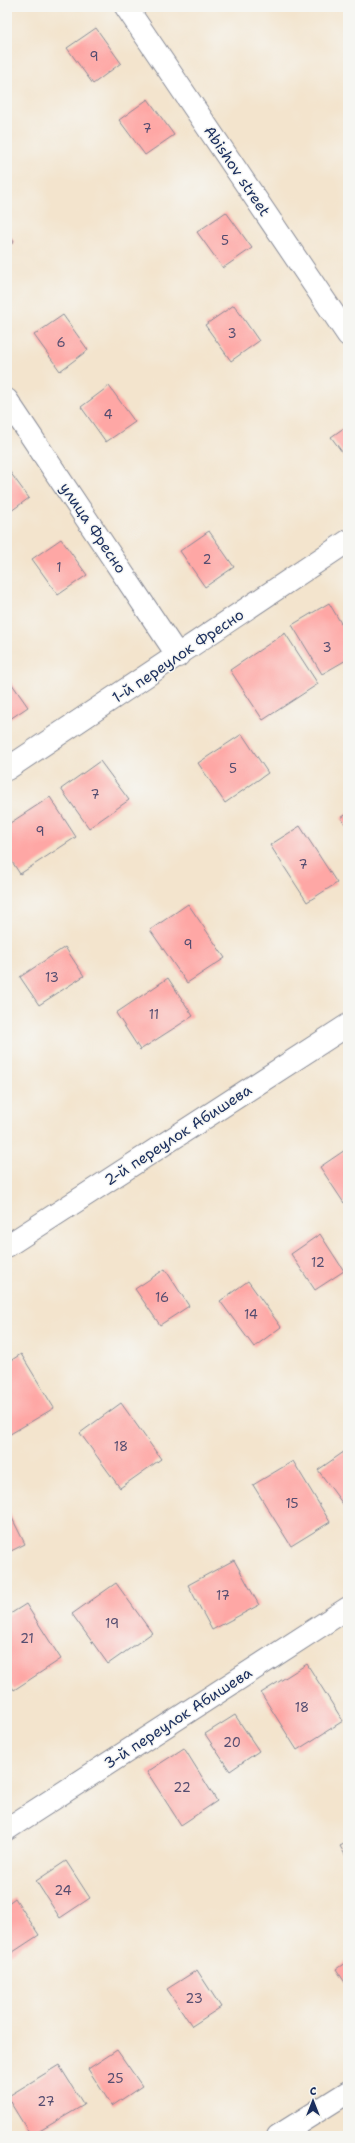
<svg xmlns="http://www.w3.org/2000/svg" width="355" height="2143" font-family="'Shantell Sans',sans-serif">
<style>
.building{fill:#fea7a5}
.lines{fill:none;stroke-linecap:round;stroke-linejoin:round}
.minor-casing{stroke:#878a96;stroke-width:24}
.minor{stroke:#fff;stroke-width:22}
.labels{text-anchor:middle;dominant-baseline:central;stroke-width:3;stroke-linejoin:round;paint-order:stroke}
.number-label{font-size:13px;fill:#544d70}
.street-label{font-size:15px;fill:#1b2f5e;stroke:#f6f6f2}
</style>
<rect width="100%" height="100%" fill="#f6f6f2"/>
<filter id="ink" filterUnits="userSpaceOnUse"><feTurbulence type="fractalNoise" baseFrequency=".025" numOctaves="2"/><feDisplacementMap in="SourceGraphic" scale="8" xChannelSelector="R" yChannelSelector="G"/><feConvolveMatrix kernelMatrix="1 2 1 2 8 2 1 2 1" color-interpolation-filters="sRGB"/></filter>
<filter id="wash" filterUnits="userSpaceOnUse"><feTurbulence type="fractalNoise" baseFrequency=".012" numOctaves="4" result="noise"/><feDisplacementMap in="SourceGraphic" scale="16" xChannelSelector="R" yChannelSelector="G"/><feGaussianBlur stdDeviation="0.9" result="paint"/><feColorMatrix in="noise" values="0 0 0 0 0 0 0 0 0 0 0 0 0 0 0 0 0 1.4 0 .05"/><feComposite in="paint" operator="in"/></filter>
<g filter="url(#wash)">
<rect width="100%" height="100%" fill="#f3e4cd"/>
<g id="blocks">
<path class="building" d="M96,28L121,63L93,84L67,48Z
M148,99L174,135L145,155L119,120Z
M226,212L252,248L223,268L197,232Z
M7,231L14,242L7,247Z
M234,305L259,341L231,361L205,325Z
M63,315L88,350L60,371L34,335Z
M109,386L135,422L106,442L81,407Z
M348,425V460L331,437Z
M7,468L29,498L7,514Z
M209,531L234,567L205,587L180,551Z
M61,539L87,575L58,595L32,559Z
M329,603L348,635V659L322,674L292,625Z
M285,633L318,684L263,720L230,670Z
M7,677L28,707L7,721Z
M242,734L268,773L225,803L198,763Z
M100,761L129,800L89,828L61,789Z
M50,797L76,837L20,874L7,854V825Z
M348,813V828L341,818Z
M300,826L337,883L307,902L270,845Z
M188,904L225,958L187,983L150,930Z
M65,947L84,976L39,1005L20,977Z
M168,978L193,1016L140,1050L116,1013Z
M348,1148V1201L344,1203L320,1167Z
M320,1234L344,1271L315,1290L291,1254Z
M165,1269L189,1306L160,1325L135,1289Z
M248,1281L281,1327L254,1347L220,1301Z
M21,1354L54,1408L7,1436V1363Z
M121,1403L161,1459L120,1488L80,1433Z
M348,1449V1511L318,1470Z
M293,1461L330,1522L291,1546L253,1485Z
M7,1508L25,1544L7,1553Z
M234,1560L259,1605L212,1630L188,1585Z
M116,1583L152,1633L108,1664L72,1614Z
M26,1604L61,1659L14,1690L7,1679V1616Z
M307,1664L343,1721L297,1750L261,1693Z
M235,1715L259,1751L230,1771L205,1734Z
M184,1748L217,1801L181,1825L147,1772Z
M348,1842V1860L340,1846Z
M66,1861L90,1898L60,1918L36,1881Z
M15,1898L39,1935L10,1954L7,1950V1904Z
M348,1961V1987L336,1969Z
M197,1970L221,2007L192,2026L167,1989Z
M117,2050L142,2086L112,2106L88,2069Z
M59,2065L84,2105L31,2136L7,2097Z"/>
</g>
</g>
<g filter="url(#ink)">
<use href="#blocks" fill-opacity="0" stroke="#878a96" stroke-width="1"/>
<g class="lines">
<defs>
<path id="minor" d="M126,7L348,335
M7,400L178,656
M7,769L348,541
M7,1246L348,1025
M7,1829L348,1608
M278,2136L348,2092"/>
</defs>
<use href="#minor" class="minor-casing"/>
<use href="#minor" class="minor"/>
</g>
</g>
<g class="labels">
<g class="number-label">
<text x="94" y="56">9</text>
<text x="147" y="128">7</text>
<text x="225" y="240">5</text>
<text x="232" y="333">3</text>
<text x="61" y="342">6</text>
<text x="108" y="414">4</text>
<text x="207" y="559">2</text>
<text x="59" y="567">1</text>
<text x="327" y="647">3</text>
<text x="233" y="768">5</text>
<text x="95" y="794">7</text>
<text x="40" y="831">9</text>
<text x="303" y="864">7</text>
<text x="188" y="944">9</text>
<text x="52" y="977">13</text>
<text x="154" y="1014">11</text>
<text x="318" y="1262">12</text>
<text x="162" y="1297">16</text>
<text x="251" y="1314">14</text>
<text x="121" y="1446">18</text>
<text x="292" y="1503">15</text>
<text x="223" y="1595">17</text>
<text x="112" y="1623">19</text>
<text x="27" y="1638">21</text>
<text x="302" y="1707">18</text>
<text x="232" y="1742">20</text>
<text x="182" y="1787">22</text>
<text x="63" y="1890">24</text>
<text x="194" y="1998">23</text>
<text x="115" y="2078">25</text>
<text x="46" y="2101">27</text>
</g>
<g class="street-label">
<text transform="translate(237 171) rotate(56)">Abishov street</text>
<text transform="translate(93 528) rotate(56)">улица Фресно</text>
<text transform="translate(178 656) rotate(-34)">1-й переулок Фресно</text>
<text transform="translate(178 1135) rotate(-33)">2-й переулок Абишева</text>
<text transform="translate(178 1718) rotate(-33)">3-й переулок Абишева</text>
</g>
</g>
<rect width="355" height="2143" fill="none" stroke="#f6f6f2" stroke-width="24"/>
<g transform="translate(313 2101)" stroke="#f6f6f2" stroke-width="3" paint-order="stroke">
<path d="M0-3L7 15L0 10L-7 15Z" fill="#1b2f5e"/>
<text y="-6" font-size="11" font-weight="bold" text-anchor="middle" fill="#1b2f5e">С</text>
</g>
</svg>
